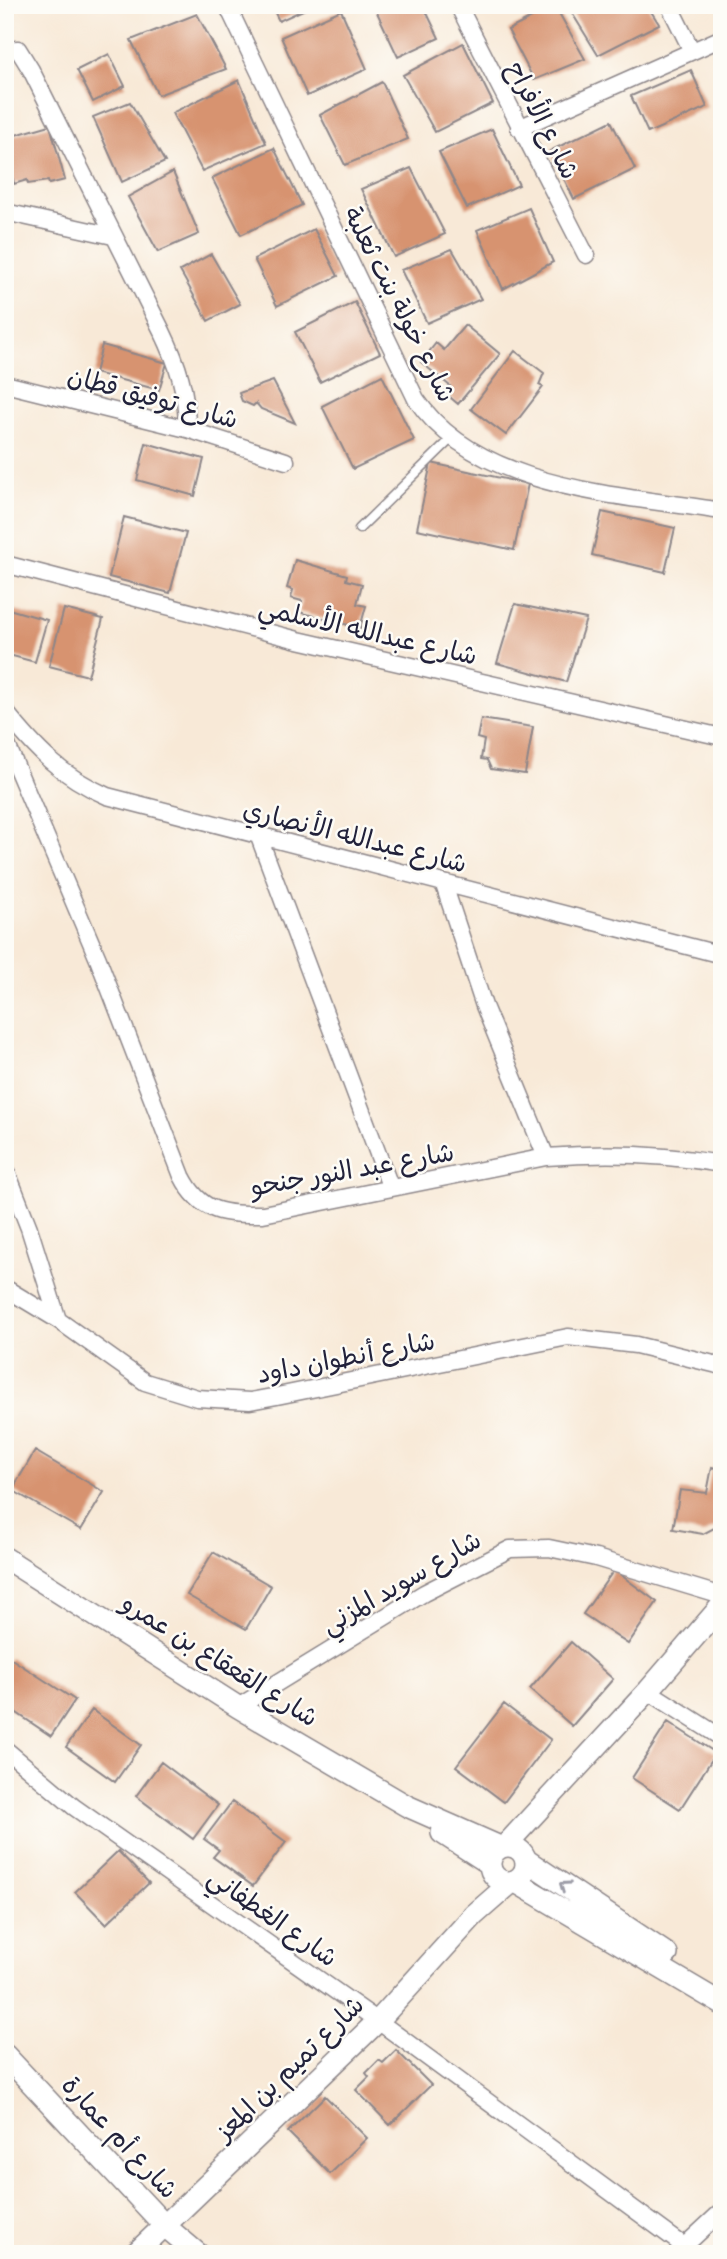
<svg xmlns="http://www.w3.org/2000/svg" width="727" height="2259" viewBox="0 0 727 2259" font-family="Itim,'Playpen Sans Arabic',sans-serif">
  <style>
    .building { fill: #d7936f }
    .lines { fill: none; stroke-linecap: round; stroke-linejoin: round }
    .lane-casing { stroke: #8d8689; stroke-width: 11 }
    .street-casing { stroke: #8d8689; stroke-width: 19 }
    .secondary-casing { stroke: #8d8689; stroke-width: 24 }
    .lane { stroke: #fff; stroke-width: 8 }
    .street { stroke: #fff; stroke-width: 16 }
    .secondary { stroke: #fff; stroke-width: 21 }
    .oneway { stroke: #9c9ca7 }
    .labels { text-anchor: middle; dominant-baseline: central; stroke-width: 5; stroke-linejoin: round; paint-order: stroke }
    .street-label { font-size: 26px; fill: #22223b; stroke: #fdfcf7 }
  </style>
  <rect width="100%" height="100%" fill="#fdfcf7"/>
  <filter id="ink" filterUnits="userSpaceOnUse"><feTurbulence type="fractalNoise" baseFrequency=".0143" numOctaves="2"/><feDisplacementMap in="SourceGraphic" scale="14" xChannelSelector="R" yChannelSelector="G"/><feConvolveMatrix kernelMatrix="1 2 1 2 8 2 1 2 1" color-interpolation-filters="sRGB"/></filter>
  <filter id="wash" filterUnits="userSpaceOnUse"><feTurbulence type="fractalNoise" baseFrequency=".00686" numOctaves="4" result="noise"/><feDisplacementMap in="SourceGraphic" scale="28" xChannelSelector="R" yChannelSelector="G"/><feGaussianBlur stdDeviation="1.57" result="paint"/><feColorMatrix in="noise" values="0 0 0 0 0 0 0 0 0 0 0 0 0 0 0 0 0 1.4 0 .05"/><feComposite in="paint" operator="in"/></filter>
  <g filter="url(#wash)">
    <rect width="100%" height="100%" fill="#f8e9d7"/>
    <g id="blocks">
      <path class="building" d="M 271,5 L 314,5 L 279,21 Z
        M 376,5 L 432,5 L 425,9 L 439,38 L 398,57 L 374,6 Z
        M 567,5 L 647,5 L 659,24 L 598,55 Z
        M 555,6 L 585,59 L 534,80 L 508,30 Z
        M 341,10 L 367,69 L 307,96 L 281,37 Z
        M 197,14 L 226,69 L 158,95 L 131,40 Z
        M 463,43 L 493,103 L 435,132 L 403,75 Z
        M 109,54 L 125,86 L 93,102 L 77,70 Z
        M 691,70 L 707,107 L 648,133 L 631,96 Z
        M 239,80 L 266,143 L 202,171 L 172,113 Z
        M 382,82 L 408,139 L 345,165 L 320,115 Z
        M 130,102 L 165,162 L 122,182 L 93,117 Z
        M 611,121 L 635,169 L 574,199 L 550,151 Z
        M 50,125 L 65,180 L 49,184 L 48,181 L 28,184 L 27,180 L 14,184 L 13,179 L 5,177 L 5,138 Z
        M 492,129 L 519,185 L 467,208 L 439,152 Z
        M 274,148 L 302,205 L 241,235 L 212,178 Z
        M 411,168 L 445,234 L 394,257 L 361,189 Z
        M 173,172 L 199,234 L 158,252 L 128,197 Z
        M 529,208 L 553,262 L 503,289 L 477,230 Z
        M 314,229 L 338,276 L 277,306 L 254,259 Z
        M 452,249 L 481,299 L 427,323 L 401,270 Z
        M 211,254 L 240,304 L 208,321 L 180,271 Z
        M 355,302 L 380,353 L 320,382 L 295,332 Z
        M 465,325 L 500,354 L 458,404 L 444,392 L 450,386 L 421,362 L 436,343 L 444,350 Z
        M 102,345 L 167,363 L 159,390 L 95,373 Z
        M 515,351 L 544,373 L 539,385 L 543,387 L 506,435 L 471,409 Z
        M 382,375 L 414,440 L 353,469 L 322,406 Z
        M 273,381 L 295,423 L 261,409 L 256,403 L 253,406 L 242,401 L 239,393 Z
        M 146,443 L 204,459 L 195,496 L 137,480 Z
        M 431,463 L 528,484 L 514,550 L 417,529 Z
        M 602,512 L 675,528 L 665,572 L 592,555 Z
        M 124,517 L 186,533 L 170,593 L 109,577 Z
        M 295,560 L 347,575 L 346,580 L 362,584 L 357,604 L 366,606 L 360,628 L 299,612 L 302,601 L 291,598 L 293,590 L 287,588 Z
        M 515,604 L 586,619 L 566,682 L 497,663 Z
        M 5,608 L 47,620 L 35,662 L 5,654 Z
        M 64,609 L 103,619 L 88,676 L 49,666 Z
        M 481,719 L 533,727 L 525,774 L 491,769 L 487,760 L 481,759 L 484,740 L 477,738 Z
        M 35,1451 L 104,1492 L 81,1530 L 12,1490 Z
        M 712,1467 L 722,1470 L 722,1524 L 703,1534 L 673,1529 L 680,1490 L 707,1493 Z
        M 213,1552 L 271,1586 L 246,1629 L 187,1595 Z
        M 614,1570 L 657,1602 L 628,1644 L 583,1614 Z
        M 571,1642 L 613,1679 L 572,1726 L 530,1689 Z
        M 10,1658 L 75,1700 L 51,1736 L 5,1705 L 5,1665 Z
        M 504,1704 L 551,1740 L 504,1802 L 456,1766 Z
        M 92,1710 L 141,1745 L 115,1782 L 66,1747 Z
        M 668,1722 L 716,1753 L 680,1809 L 632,1778 Z
        M 161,1762 L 218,1805 L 193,1839 L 136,1796 Z
        M 232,1802 L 286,1842 L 253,1886 L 213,1857 L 219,1850 L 204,1839 Z
        M 118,1851 L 149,1883 L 106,1924 L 75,1892 Z
        M 396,2050 L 431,2085 L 390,2125 L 356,2090 L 369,2077 L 366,2073 L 379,2060 L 383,2063 Z
        M 325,2096 L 367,2138 L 330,2174 L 288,2132 Z"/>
    </g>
  </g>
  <g filter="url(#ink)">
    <use href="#blocks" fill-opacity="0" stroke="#8d8689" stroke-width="2"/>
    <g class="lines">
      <defs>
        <path id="lane" d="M 359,529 L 451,439"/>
        <path id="street" d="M 227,5 L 416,399 C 477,490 622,495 722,511
          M 458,5 L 586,255
          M 669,5 L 692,51
          M 5,50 L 18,49 L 31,70 L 162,331 C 178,364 187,392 187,429
          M 519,128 L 722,38
          M 5,212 L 113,236
          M 5,384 L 187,429 L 286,461
          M 5,564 L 298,640 L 722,737
          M 5,711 C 36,750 61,776 107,796 L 722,955
          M 5,740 L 98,959 L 182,1176 C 201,1214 224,1214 263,1214 L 546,1157 C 606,1152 663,1154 722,1164
          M 259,837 L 390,1186
          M 444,885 L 484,1006 L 546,1157
          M 5,1167 L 29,1228 L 58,1320
          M 5,1288 L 58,1320 L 145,1382 L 197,1398 L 250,1401 L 277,1396 L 568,1337 L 636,1345 L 722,1366
          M 648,1691 L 722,1738
          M 238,1707 L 424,1593 L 510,1549 L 549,1548 L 596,1558 L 722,1596
          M 5,1749 L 74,1807 L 378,2021 L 684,2246
          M 678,2252 L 722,2211"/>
        <path id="secondary" d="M 5,1558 L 238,1707 L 407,1806 L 500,1847
          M 442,1833 L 490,1864
          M 505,1846 L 648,1691 L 722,1605
          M490 1864a18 18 0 1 1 36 0a18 18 0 1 1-36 0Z
          M 526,1860 L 667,1954
          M 514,1881 L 722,2004
          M 5,2055 L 166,2227 L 198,2254
          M 135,2254 L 378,2021 L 474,1915 L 513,1881"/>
      </defs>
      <use href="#lane" class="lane-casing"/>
      <use href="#street" class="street-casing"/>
      <use href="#secondary" class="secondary-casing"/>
      <use href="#lane" class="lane"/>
      <use href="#street" class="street"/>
      <use href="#secondary" class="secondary"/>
    </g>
    <defs><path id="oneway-chevron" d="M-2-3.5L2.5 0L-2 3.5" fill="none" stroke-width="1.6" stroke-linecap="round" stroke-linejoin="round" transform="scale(1.75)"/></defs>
    <use class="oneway" href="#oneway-chevron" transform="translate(564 1886) rotate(-145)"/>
  </g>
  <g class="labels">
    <g class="street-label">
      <text transform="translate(543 120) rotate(63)">شارع الأفراح</text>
      <text transform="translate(400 304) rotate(63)">شارع خولة بنت ثعلبة</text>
      <text transform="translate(153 397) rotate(15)">شارع توفيق قطان</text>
      <text transform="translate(368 631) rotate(13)">شارع عبدالله الأسلمي</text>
      <text transform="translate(355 836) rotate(14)">شارع عبدالله الأنصاري</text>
      <text transform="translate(352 1169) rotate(-10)">شارع عبد النور جنحو</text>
      <text transform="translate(346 1357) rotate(-11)">شارع أنطوان داود</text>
      <text transform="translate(401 1582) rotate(-30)">شارع سويد المزني</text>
      <text transform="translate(220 1660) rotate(32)">شارع القعقاع بن عمرو</text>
      <text transform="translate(273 1917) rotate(35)">شارع الغطفاني</text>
      <text transform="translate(289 2068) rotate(-44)">شارع تميم بن المعز</text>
      <text transform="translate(120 2137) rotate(47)">شارع أم عمارة</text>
    </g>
  </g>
  <rect width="727" height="2259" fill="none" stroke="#fdfcf7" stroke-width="28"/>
</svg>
